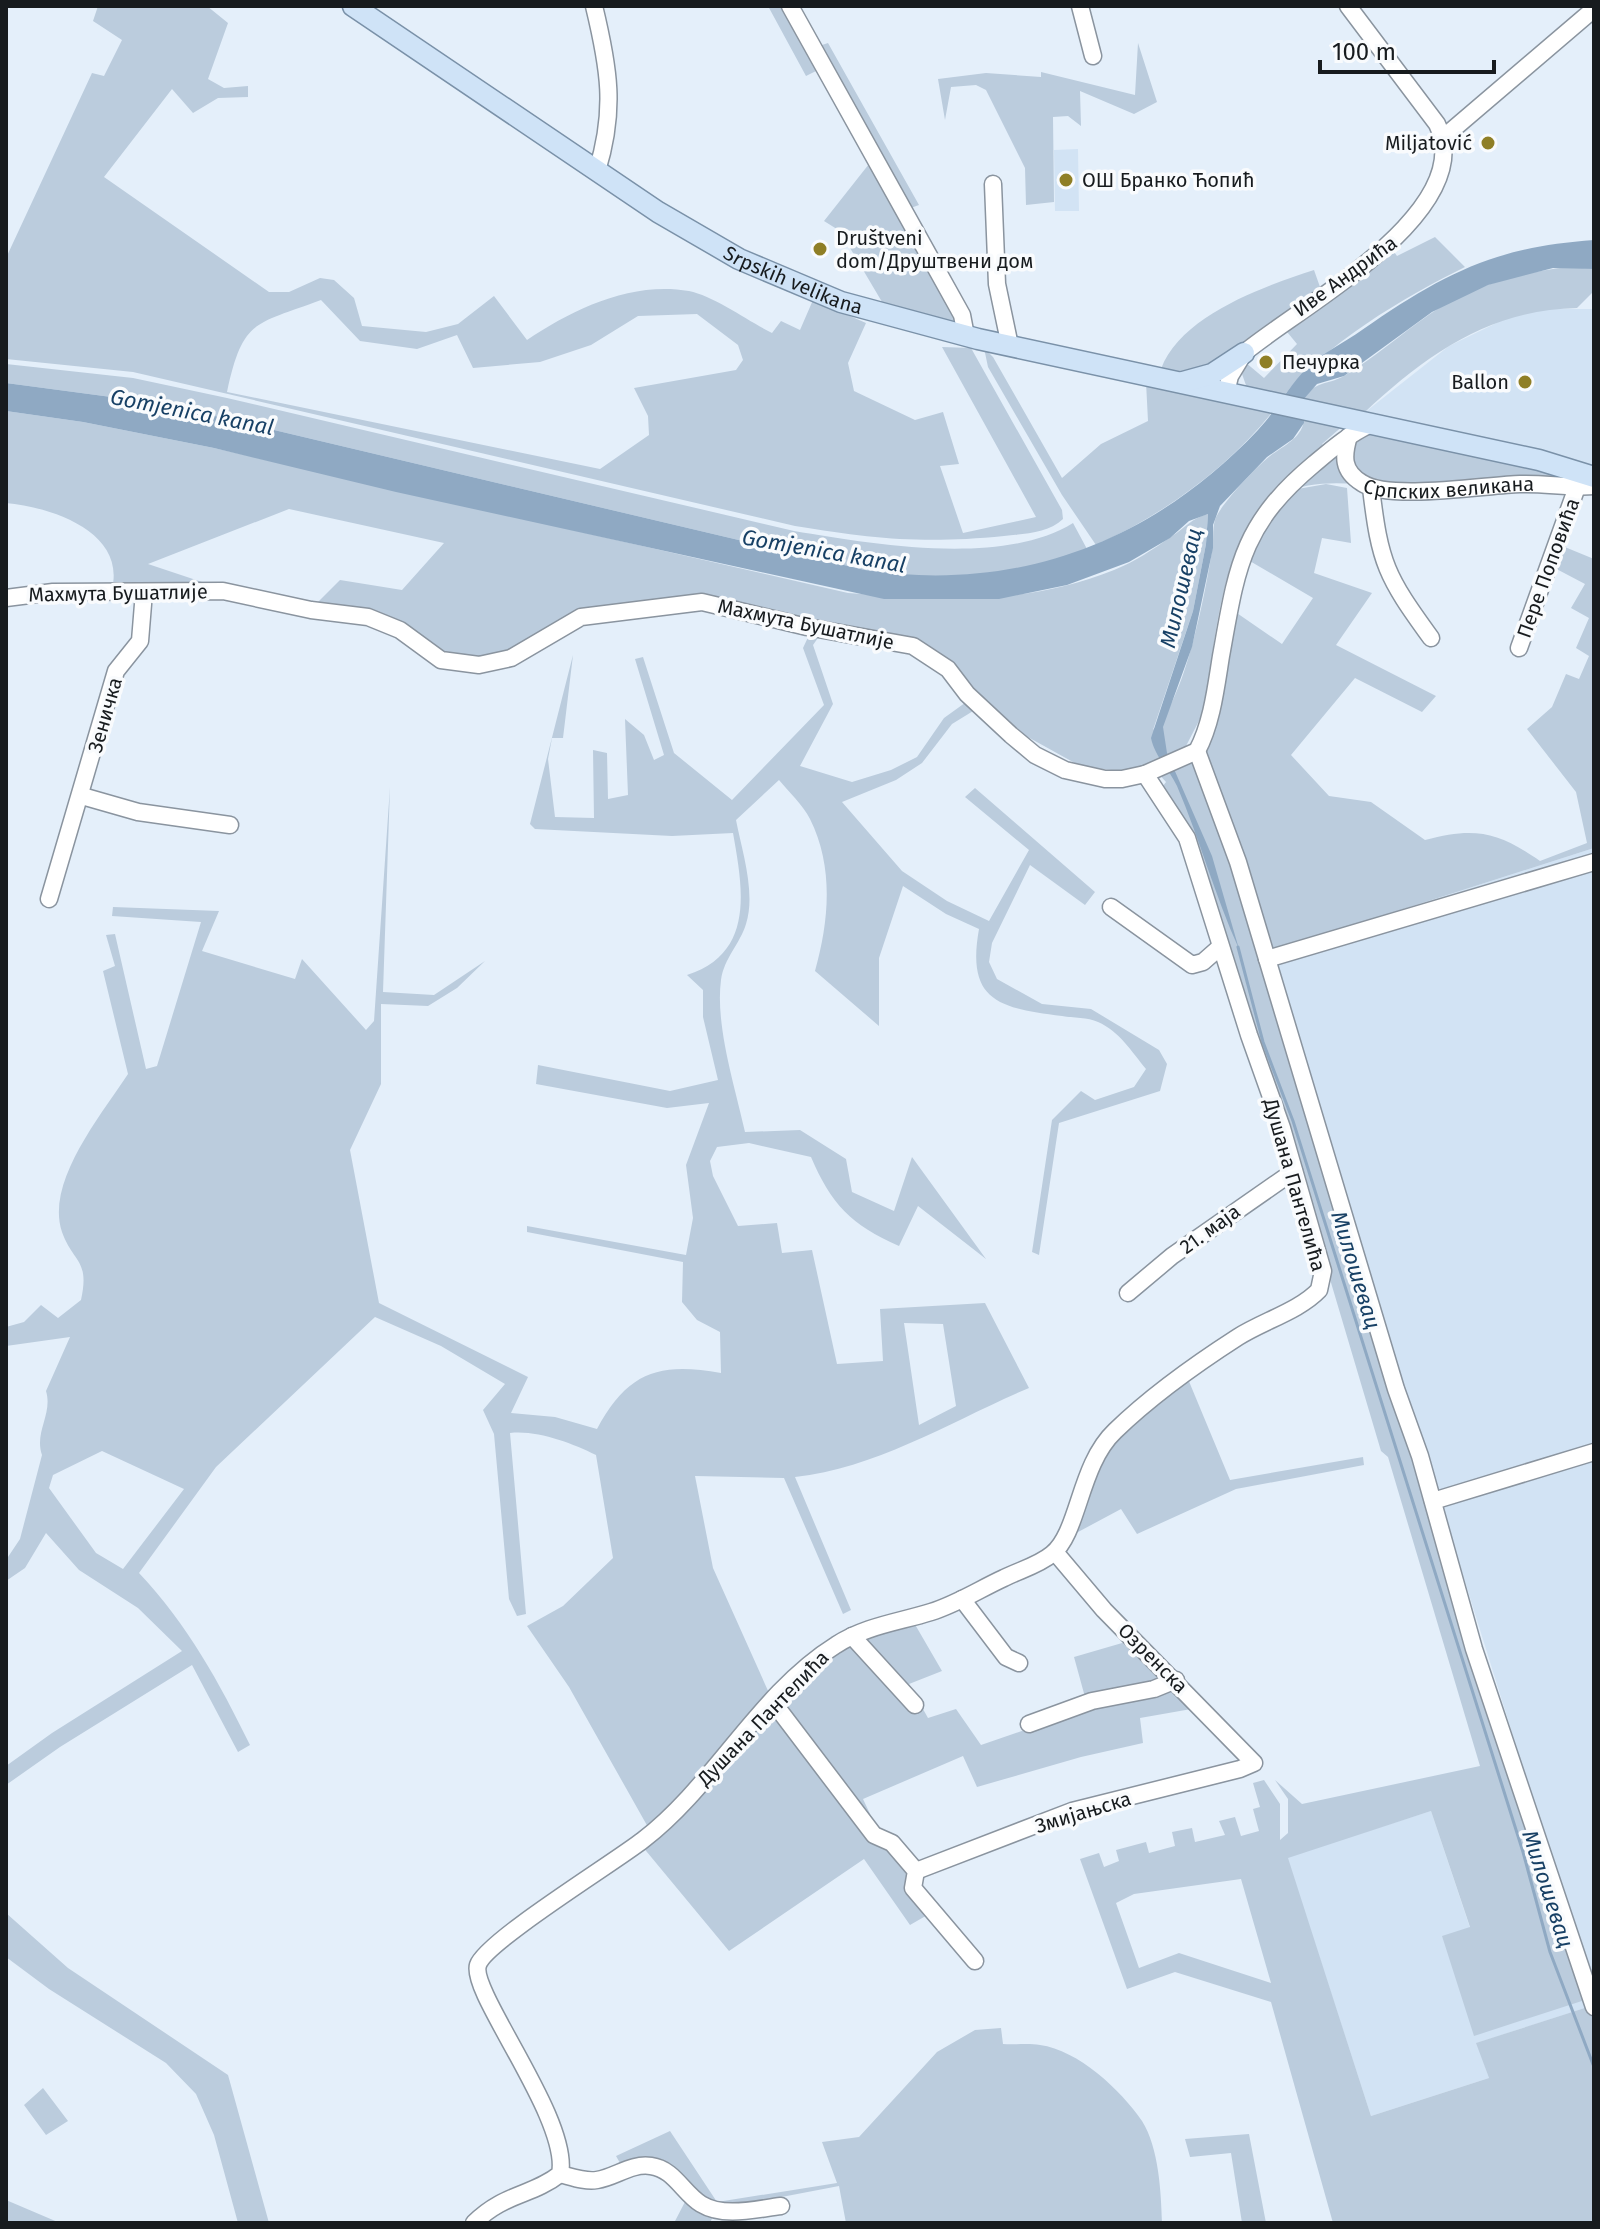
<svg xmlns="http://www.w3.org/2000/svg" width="1600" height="2229" viewBox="0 0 1600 2229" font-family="'Fira Sans',sans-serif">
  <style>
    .built { fill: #d2e3f4 }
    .green { fill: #bcd; fill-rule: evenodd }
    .water { fill: #8fa9c3 }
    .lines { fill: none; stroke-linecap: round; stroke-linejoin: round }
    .stream { stroke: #8fa9c3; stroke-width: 3 }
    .minor-casing { stroke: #8a949f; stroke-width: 19 }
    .major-casing { stroke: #7a91a8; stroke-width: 23 }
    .minor { stroke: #fff; stroke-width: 16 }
    .major { stroke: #cfe3f7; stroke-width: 20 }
    .poi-dot { fill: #8f7f26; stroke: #f9fbfd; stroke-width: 3 }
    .labels { text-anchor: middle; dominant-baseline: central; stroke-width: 7; stroke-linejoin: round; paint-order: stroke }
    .poi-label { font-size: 20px; fill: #171b1e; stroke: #f9fbfd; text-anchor: start }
    .street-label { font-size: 20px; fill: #171b1e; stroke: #f9fbfd }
    .water-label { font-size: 22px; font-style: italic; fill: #174065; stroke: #f9fbfd }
  </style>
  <rect width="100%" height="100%" fill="#e4effa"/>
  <path class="built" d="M 1078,149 L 1079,211 L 1055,211 L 1054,150 Z
    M 1550,309 L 1594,309 L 1594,466 L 1548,453 L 1364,413 L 1449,346 L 1513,315 Z
    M 1594,848 L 1594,1996 L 1269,952 Z
    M 1431,1811 L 1470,1928 L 1442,1937 L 1594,1997 L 1594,2005 L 1477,2043 L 1489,2078 L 1371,2116 L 1287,1857 Z"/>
  <path class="green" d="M 98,6 L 207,6 L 228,23 L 208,79 L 224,88 L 248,86 L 248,97 L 218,98 L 193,113 L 172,89 L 104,177 L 269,292 L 289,292 L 320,278 L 334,280 L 354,298 L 362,326 L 426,332 L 458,324 L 494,296 L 527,340 C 573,309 631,281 689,291 C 714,296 748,321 772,333 L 781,321 L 800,330 L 813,300 L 866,323 L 848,363 L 854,391 L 915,420 L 943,412 L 959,464 L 940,466 L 963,533 L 1036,517 L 942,347 L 971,348 L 1062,510 L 1063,519 C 1049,533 1023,534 1004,536 C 924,544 874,539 795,526 L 133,372 L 6,359 L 6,258 L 92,73 L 104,76 L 122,40 L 93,21 ZM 321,300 L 360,341 L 417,349 L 457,335 L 473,368 L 540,362 L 591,345 L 638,316 L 697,314 L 738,345 L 743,360 L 736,370 L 634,388 L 648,416 L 649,435 L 600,469 L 227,392 C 243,318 255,325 321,300 Z
    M 768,6 L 783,6 L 816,71 L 806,76 Z
    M 828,43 L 919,205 L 908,209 L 819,46 Z
    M 1138,43 L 1157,102 L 1134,114 L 1080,91 L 1081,126 L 1068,116 L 1053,117 L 1054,202 L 1026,205 L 1025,168 L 986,90 L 976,85 L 951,87 L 945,120 L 938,79 L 986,73 L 1041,77 L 1041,72 L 1135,95 Z
    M 869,164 L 957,320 L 954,324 L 885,307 L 840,231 L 824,221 Z
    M 1435,237 L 1465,267 C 1406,296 1323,345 1283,397 L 1248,391 L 1242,374 L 1245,362 L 1264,378 L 1297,344 L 1283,327 L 1392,249 L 1397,256 Z
    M 1569,267 L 1594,269 L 1594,291 L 1577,308 C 1489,310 1426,355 1364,413 L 1303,400 C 1313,381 1328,385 1344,376 C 1374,358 1401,334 1430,314 C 1470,286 1521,272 1569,267 Z
    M 1314,270 L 1320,287 L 1238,350 L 1186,376 L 1161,369 C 1181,315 1265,286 1314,270 Z
    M 984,348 L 993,357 L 1062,478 L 1101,444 L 1148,421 L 1146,382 L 1274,410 C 1228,468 1163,515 1096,545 L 1062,495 L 988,367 Z
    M 6,364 L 133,378 L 227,398 L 794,531 C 872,544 1002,567 1073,523 L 1087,549 C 1020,581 937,581 865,570 L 164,404 L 6,383 Z
    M 6,411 L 83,422 L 214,448 L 848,593 C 943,600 1023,606 1114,570 C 1134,562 1154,549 1172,536 C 1185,528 1192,518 1208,514 L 1206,544 L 1193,611 L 1153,730 C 1185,702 1205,594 1212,551 C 1214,541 1212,530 1215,520 C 1219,506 1257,466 1270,456 C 1284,445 1305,437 1304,416 L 1345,424 L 1322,444 L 1327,451 L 1335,447 L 1357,484 C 1329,482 1306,483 1280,494 L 1275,489 C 1217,549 1218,637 1202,715 L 1186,746 L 1153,764 L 1121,771 L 1082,767 L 1026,736 L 930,648 L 677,599 L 580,612 L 497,659 L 456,659 L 425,645 L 314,606 L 340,580 L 402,590 L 444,543 L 289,509 L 148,564 L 205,583 L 112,589 C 126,531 50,507 6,503 Z
    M 1366,433 L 1384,436 L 1594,482 L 1446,486 L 1372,483 L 1352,471 L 1350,440 Z
    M 1326,484 L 1347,488 L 1351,543 L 1322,538 L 1314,573 L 1372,593 L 1336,645 L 1436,696 L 1422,712 L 1355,678 L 1291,755 L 1329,796 L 1371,802 L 1425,840 C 1474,827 1497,831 1540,861 L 1587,843 L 1576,792 L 1527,729 L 1552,707 L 1566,674 L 1579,679 L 1589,656 L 1576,648 L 1589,618 L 1571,608 L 1585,584 L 1547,564 L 1555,543 L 1594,559 L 1594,848 L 1269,952 L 1203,754 L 1231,609 L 1282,644 L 1313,598 L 1243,557 L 1292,490 Z
    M 810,633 L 820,635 L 813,645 L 833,704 L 800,766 L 852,782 L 891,770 L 917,757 L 944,718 L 969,700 L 978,708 L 952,724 L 922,763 L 896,780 L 842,802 L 902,871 L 947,901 L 989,921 L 1029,850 L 965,797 L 975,788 L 1095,892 L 1085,905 L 1030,865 L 992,943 L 989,962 L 997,979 L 1042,1004 L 1091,1009 L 1159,1050 L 1167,1064 L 1160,1091 L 1059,1123 L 1039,1255 L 1032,1252 L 1052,1120 L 1081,1091 L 1095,1100 L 1134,1087 L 1146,1069 C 1132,1052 1119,1031 1098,1022 C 1088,1017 1073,1018 1062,1016 C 999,1008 966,1001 979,929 L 946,914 L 903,886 L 879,958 L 879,1026 L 815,971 C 829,921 834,867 810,819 C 803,805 789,792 779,780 L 736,820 C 742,851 756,893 746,924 C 740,944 724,958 721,980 C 715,1025 735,1087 745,1132 L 800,1130 L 846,1159 L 852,1192 L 894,1211 L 912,1157 L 986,1259 L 918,1206 L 899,1246 C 851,1225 831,1204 811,1157 L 749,1143 L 717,1147 L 710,1161 L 713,1176 L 738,1226 L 777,1223 L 782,1253 L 812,1250 L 837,1364 L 883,1361 L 880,1309 L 985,1303 L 1029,1388 C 953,1420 878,1468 795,1477 L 851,1610 L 843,1614 L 784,1478 L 695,1476 L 713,1568 L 769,1693 L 852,1636 L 913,1621 L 942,1671 L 909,1684 L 928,1718 L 956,1709 L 981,1745 L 1088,1708 L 1074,1657 L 1129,1641 L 1197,1708 L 1140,1718 L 1143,1743 L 1081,1757 L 977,1787 L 963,1756 L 863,1799 L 878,1831 L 936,1910 L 910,1925 L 864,1859 L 729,1951 L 642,1846 L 653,1836 L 569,1687 L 527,1626 L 563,1606 L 613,1558 L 596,1455 C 571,1443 538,1430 510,1433 L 526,1614 L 517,1616 L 509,1599 L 494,1434 L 483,1410 L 505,1384 L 441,1346 L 375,1317 L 216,1467 L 139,1573 C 188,1625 219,1682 250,1745 L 238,1752 L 192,1665 L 60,1747 L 6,1785 L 6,1766 L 52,1733 L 182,1651 L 138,1608 L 79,1570 L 46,1533 L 25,1568 L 6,1581 L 6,1560 L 20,1539 L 42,1455 C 34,1432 53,1414 46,1391 L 70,1337 L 6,1346 L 6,1327 L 24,1322 L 41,1305 L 58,1318 L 81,1300 C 90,1259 73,1263 62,1232 C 45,1182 102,1114 128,1074 L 103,971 L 115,966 L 106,935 L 115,934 L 146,1069 L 157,1066 L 201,922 L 112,916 L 113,907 L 219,911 L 202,951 L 295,979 L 302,959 L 366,1030 L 374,1021 L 390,787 L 383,992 L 434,995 L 485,961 L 457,988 L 428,1006 L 381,1004 L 381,1084 L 350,1150 L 379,1303 L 528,1377 L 511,1413 L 555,1417 L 597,1429 C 628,1371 660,1362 721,1373 L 720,1332 L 697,1320 L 682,1302 L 683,1262 L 527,1232 L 527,1226 L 686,1255 L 693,1218 L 686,1165 L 709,1103 L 667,1108 L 536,1084 L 538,1065 L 670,1091 L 718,1080 L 703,1017 L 703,990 L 687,975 C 755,953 743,889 733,833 L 672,836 L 535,829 L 530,824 L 573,655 L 563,738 L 552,738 L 548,759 L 555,817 L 594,818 L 593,750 L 607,753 L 608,799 L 628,795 L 625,719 L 644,735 L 654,760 L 664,755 L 635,659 L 643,657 L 674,753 L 732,800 L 824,705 L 803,648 ZM 904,1323 L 943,1324 L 956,1406 L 919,1425 ZM 102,1451 L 184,1489 L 123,1569 L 96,1553 L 49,1488 L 53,1475 Z
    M 1189,757 L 1200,764 L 1588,1999 L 1474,2036 L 1442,1936 L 1470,1927 L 1431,1811 L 1288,1858 L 1371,2116 L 1489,2078 L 1476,2043 L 1594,2005 L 1594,2223 L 1333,2223 L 1271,2002 L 1175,1972 L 1127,1989 L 1080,1859 L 1099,1853 L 1104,1867 L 1119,1861 L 1116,1850 L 1146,1842 L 1149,1853 L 1175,1846 L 1172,1832 L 1192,1828 L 1195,1842 L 1225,1835 L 1219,1821 L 1235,1817 L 1241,1836 L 1259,1831 L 1253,1809 L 1260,1807 L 1253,1783 L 1264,1780 L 1280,1804 L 1280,1840 L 1288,1833 L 1288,1799 L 1275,1780 L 1302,1804 L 1480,1766 L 1388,1457 L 1381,1451 L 1321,1249 L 1185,826 L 1160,790 L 1166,782 L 1156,771 ZM 1241,1879 L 1271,1983 L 1179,1953 L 1139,1968 L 1116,1903 L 1134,1894 Z
    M 1188,1379 L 1230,1480 L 1363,1457 L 1364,1465 L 1236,1489 L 1137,1534 L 1121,1509 L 1065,1539 L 1114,1434 Z
    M 6,1913 L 68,1968 L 228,2075 L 269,2223 L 238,2223 L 214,2135 L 196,2094 L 166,2063 L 49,1989 L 6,1957 Z
    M 1001,2028 L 1003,2044 C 1015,2045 1028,2043 1040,2045 C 1078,2050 1121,2090 1142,2121 C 1159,2148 1161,2192 1162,2223 L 846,2223 L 839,2186 L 718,2209 L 637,2159 L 620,2163 L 616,2156 L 670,2131 L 717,2202 L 837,2183 L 822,2142 L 859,2137 L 937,2052 L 975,2030 Z
    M 43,2088 L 68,2121 L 46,2135 L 24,2105 Z
    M 1249,2134 L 1266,2223 L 1242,2223 L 1231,2153 L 1190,2157 L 1185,2139 Z
    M 687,2198 L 714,2214 L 710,2223 L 674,2223 Z
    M 6,2200 L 60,2223 L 6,2223 Z"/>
  <path class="water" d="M 1594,240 L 1594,269 L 1553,268 L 1488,285 L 1432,312 L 1344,376 L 1317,384 L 1303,400 L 1304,423 L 1293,439 L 1267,457 L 1220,506 L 1213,525 L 1213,548 L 1192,647 L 1163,727 L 1167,753 L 1212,856 L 1239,949 C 1215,896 1200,840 1177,786 C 1169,769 1155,757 1151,738 L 1193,611 L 1206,544 L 1208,514 L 1189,521 L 1170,538 L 1129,562 L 1067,585 L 999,599 L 884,599 L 396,492 L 214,448 L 83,422 L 6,411 L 6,383 L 164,404 L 865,570 C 1018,593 1152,542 1258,430 C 1276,411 1288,387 1307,368 C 1322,353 1344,343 1362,330 C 1443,274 1494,247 1594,240 Z"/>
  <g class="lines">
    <path class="stream" d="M 1238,947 L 1263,1042 L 1293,1121 L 1523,1852 L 1550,1952 L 1594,2067"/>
    <defs>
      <g id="minor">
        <path d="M 594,6 C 609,68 616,110 597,171"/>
        <path d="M 790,6 L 962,315 L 966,336"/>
        <path d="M 1080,6 L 1093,56"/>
        <path d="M 1444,137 L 1594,9"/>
        <path d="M 993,184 L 997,284 L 1010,346"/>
        <path d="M 1226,393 L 1230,376 L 1244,353 C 1299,307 1480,211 1437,124 L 1348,6"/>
        <path id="s1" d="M 1349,436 C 1343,456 1342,471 1362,483 C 1389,501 1486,485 1520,484 C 1545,483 1569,488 1594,486"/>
        <path d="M 1371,488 C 1380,564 1386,576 1431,638"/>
        <path d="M 6,598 L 53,592 L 223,591 L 311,610 L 368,617 L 400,630 L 441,660 L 479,665 L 511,658 L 581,617 L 702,602 L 807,627 L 913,646 L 948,669 L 967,694 L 1011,735 L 1035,755 L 1065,770 L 1105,779 L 1122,779 L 1145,774 L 1197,751 C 1212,723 1216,687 1221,656 C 1237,567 1241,525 1314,464 C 1332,449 1348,435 1369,425"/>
        <path d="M 1519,648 L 1577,487"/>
        <path d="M 1197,751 L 1238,862 L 1396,1389 L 1420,1456 L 1474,1649 L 1594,2007"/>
        <path d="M 82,796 L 138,812 L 230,825"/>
        <path d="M 49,899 L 116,671 L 140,641 L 144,592"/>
        <path d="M 1111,907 L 1192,965 L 1203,962 L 1220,947"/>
        <path d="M 1267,959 L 1594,862"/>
        <path d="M 1128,1293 L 1172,1256 L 1294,1171"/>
        <path d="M 1433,1501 L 1594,1452"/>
        <path d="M 962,1599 L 1006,1657 L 1019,1663"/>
        <path d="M 852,1636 L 915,1705"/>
        <path d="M 773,1702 L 874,1835 L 892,1843 L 916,1871 L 913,1888 L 975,1961"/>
        <path d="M 1029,1724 L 1092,1701 L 1154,1689 L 1176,1680"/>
        <path d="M 916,1871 L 1072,1811 L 1240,1769 L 1254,1763 L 1104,1610 L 1055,1552"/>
        <path d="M 560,2174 C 572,2177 585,2182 597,2180 C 616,2177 631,2163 651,2166 C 674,2169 683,2193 701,2204 C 724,2218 756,2209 781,2206"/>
        <path d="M 474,2223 C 504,2193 532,2196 560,2174 C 571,2120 469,1992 478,1965 C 485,1942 615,1862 643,1840 C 714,1786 759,1693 836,1645 C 865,1626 899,1622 931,1612 C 957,1604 980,1589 1004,1578 C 1020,1570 1039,1565 1052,1554 C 1079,1533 1079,1465 1115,1431 C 1151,1396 1196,1364 1238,1337 C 1263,1321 1299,1311 1319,1290 L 1323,1271 L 1282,1128 L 1249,1035 L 1187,838 L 1145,774"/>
      </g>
      <g id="major">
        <path id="s2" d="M 353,6 L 658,212 L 739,259 L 841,302 L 978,339 L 1539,460 L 1594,477"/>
        <path d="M 1183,382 L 1212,374 L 1244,353"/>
      </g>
    </defs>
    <use href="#minor" class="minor-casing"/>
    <use href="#major" class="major-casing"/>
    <use href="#minor" class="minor"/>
    <use href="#major" class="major"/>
  </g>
  <g class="poi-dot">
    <circle cx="1488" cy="143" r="8"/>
    <circle cx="1066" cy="180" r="8"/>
    <circle cx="820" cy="249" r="8"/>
    <circle cx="1266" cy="362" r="8"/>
    <circle cx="1525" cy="382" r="8"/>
  </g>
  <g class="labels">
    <g class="poi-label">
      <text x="1472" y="143" text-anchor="end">Miljatović</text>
      <text x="1082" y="180">ОШ Бранко Ћопић</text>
      <text x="836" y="238">Društveni<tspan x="836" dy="23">dom/Друштвени дом</tspan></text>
      <text x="1282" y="362">Печурка</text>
      <text x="1509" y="382" text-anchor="end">Ballon</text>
    </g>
    <g class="street-label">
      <text transform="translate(1345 276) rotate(-36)">Иве Андрића</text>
      <text stroke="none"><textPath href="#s2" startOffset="520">Srpskih velikana</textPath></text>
      <text stroke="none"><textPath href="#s1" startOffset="142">Српских великана</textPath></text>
      <text transform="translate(1548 568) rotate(-70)">Пере Поповића</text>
      <text transform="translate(118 593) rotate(-1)">Махмута Бушатлије</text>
      <text transform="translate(806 624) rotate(12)">Махмута Бушатлије</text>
      <text transform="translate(105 715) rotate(-74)">Зеничка</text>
      <text transform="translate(1295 1185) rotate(74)">Душана Пантелића</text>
      <text transform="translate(1210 1229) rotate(-36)">21. маја</text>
      <text transform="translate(1153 1658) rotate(45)">Озренска</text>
      <text transform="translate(763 1718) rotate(-46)">Душана Пантелића</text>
      <text transform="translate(1083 1812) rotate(-17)">Змијањска</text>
    </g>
    <g class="water-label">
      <text transform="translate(192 412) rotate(11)">Gomjenica kanal</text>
      <text transform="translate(824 551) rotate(10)">Gomjenica kanal</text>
      <text transform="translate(1181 588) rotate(-77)">Милошевац</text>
      <text transform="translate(1356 1270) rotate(73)">Милошевац</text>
      <text transform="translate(1548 1889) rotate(72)">Милошевац</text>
    </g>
  </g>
  <rect width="1600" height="2229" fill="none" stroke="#171b1e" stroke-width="16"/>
  <path d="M1320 60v12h174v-12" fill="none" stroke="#171b1e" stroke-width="4"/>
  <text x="1332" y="60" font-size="24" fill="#171b1e" stroke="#f9fbfd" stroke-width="6" paint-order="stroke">100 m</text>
</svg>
